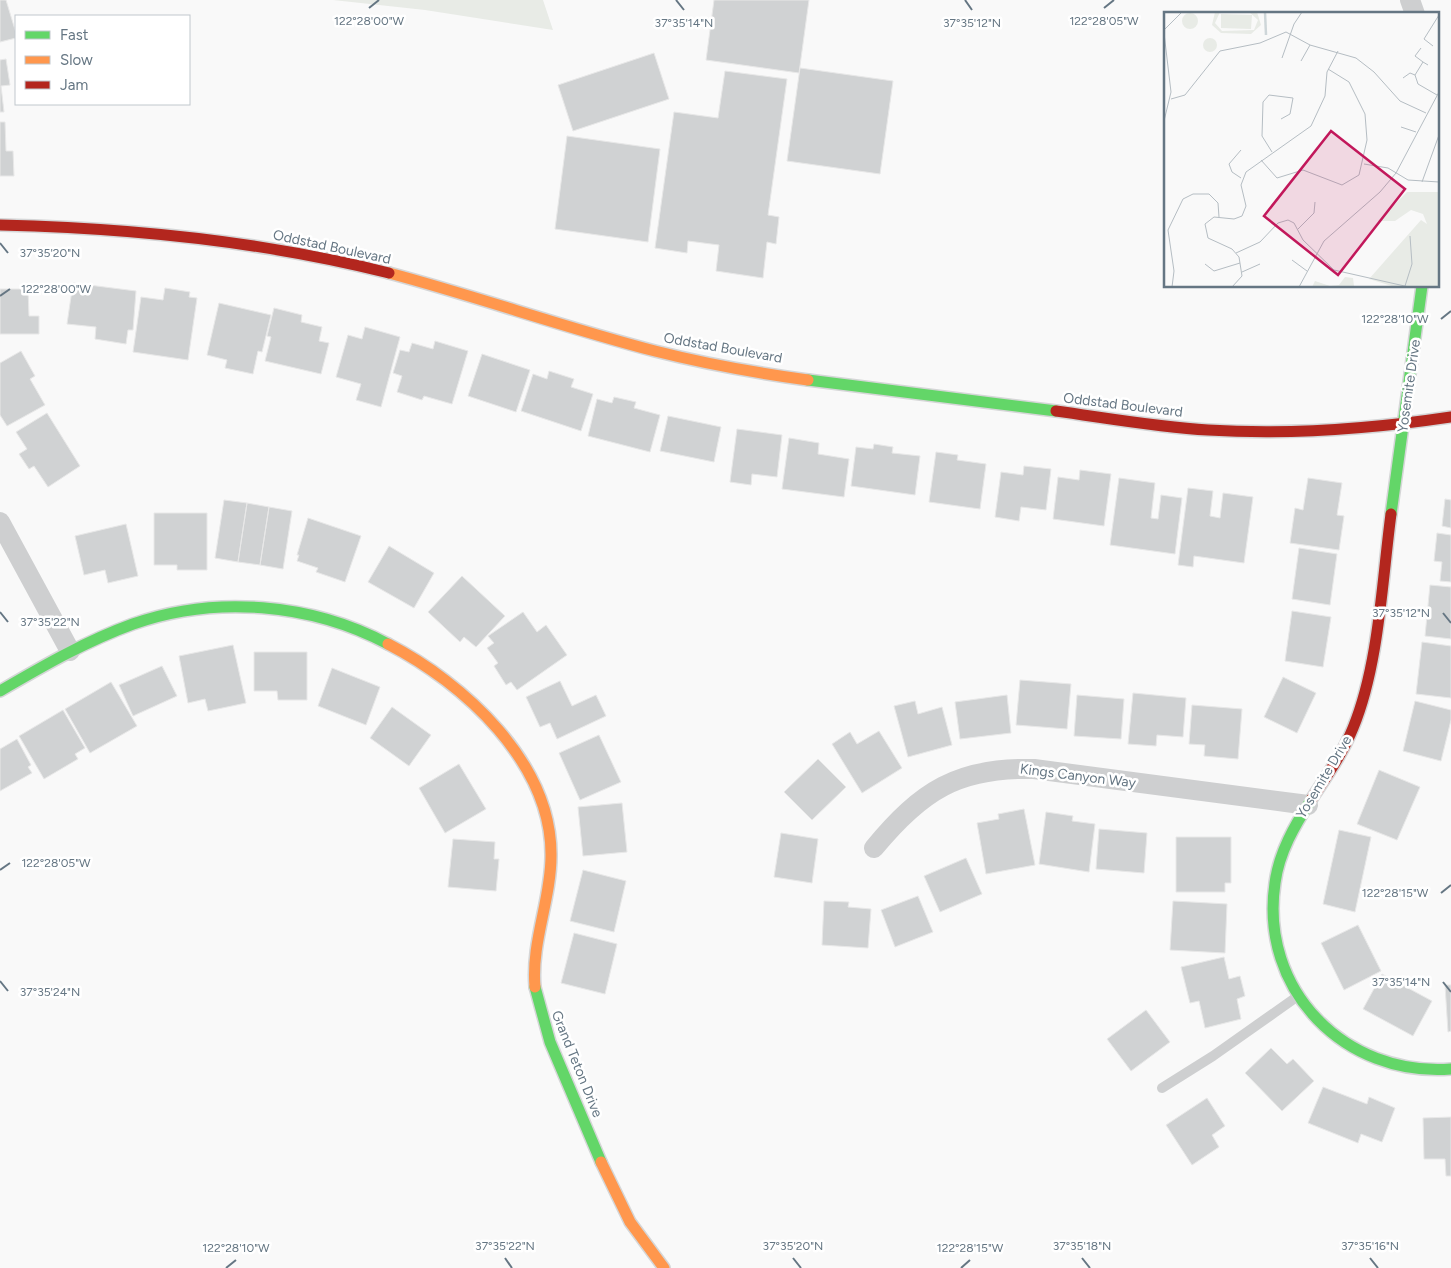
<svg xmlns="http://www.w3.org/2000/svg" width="1451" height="1268" viewBox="0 0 1451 1268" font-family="Figtree,sans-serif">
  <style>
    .green { fill: #e8ebe6 }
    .building { fill: #d0d2d3; stroke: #e8e8e8 }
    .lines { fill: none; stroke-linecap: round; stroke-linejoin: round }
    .fast-casing { stroke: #d5d6d7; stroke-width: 14 }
    .slow-casing { stroke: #d5d6d7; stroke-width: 14 }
    .jam-casing { stroke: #d5d6d7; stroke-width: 14 }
    .lane { stroke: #cecfd0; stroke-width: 10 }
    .street { stroke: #cecfd0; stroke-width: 20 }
    .fast { stroke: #63d668; stroke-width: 11 }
    .slow { stroke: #ff974d; stroke-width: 11 }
    .jam { stroke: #b3261e; stroke-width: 11 }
    .ticks { fill: none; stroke: #657683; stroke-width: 2 }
    .labels { text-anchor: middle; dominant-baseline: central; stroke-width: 5; stroke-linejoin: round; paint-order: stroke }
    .street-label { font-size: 14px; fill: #657683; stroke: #fff }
    .inset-river { fill: none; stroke: #ced6d9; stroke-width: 2.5 }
    .inset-road { fill: none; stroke: #b5bdc3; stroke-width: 1 }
    .view { fill: #c2185b; fill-opacity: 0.15; stroke: #c2185b; stroke-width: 2.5 }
    .inset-edge { fill: none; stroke: #657683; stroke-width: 2.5 }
    .ticks-label { font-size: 12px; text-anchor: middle; fill: #657683; stroke: #fff; stroke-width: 5; stroke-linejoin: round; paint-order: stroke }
  </style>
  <rect width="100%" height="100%" fill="#f9f9f9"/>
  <path class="green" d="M 333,0 L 543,0 L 553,30 L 425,10 Z"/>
  <path class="building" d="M 0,0 L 6,0 L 16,33 L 16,38 L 0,42 Z
    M 714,0 L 809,0 L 799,73 L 706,60 Z
    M 654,53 L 669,99 L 573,131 L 558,85 Z
    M 6,59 L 10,85 L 1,86 L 4,112 L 0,112 L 0,60 Z
    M 800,68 L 893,81 L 880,174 L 787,161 Z
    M 725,71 L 787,79 L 768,215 L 779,217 L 776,244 L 767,242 L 763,278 L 716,271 L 719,245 L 688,241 L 687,253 L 655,248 L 674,112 L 718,118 Z
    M 0,122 L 5,122 L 6,151 L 13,151 L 14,176 L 0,176 Z
    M 567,136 L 660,149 L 648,242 L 555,229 Z
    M 73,283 L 136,291 L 133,330 L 128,330 L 126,344 L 95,339 L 96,327 L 67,324 Z
    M 165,288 L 190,292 L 189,297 L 197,298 L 188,360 L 133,352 L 141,297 L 163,300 Z
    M 0,289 L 28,289 L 29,316 L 39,316 L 39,334 L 0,334 Z
    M 219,303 L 271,315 L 262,352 L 258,351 L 253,374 L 225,368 L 227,360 L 207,355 Z
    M 274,308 L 302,315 L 301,322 L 322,327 L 319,341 L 329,343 L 321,374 L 265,361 L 271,337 L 267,336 Z
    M 365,327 L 400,337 L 381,407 L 356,400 L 361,384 L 336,377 L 348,335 L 362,339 Z
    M 435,341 L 468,351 L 452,404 L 424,396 L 422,400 L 397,392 L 402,376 L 393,373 L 400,350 L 409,352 L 412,343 L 433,349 Z
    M 21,351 L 35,376 L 30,379 L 45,405 L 7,426 L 0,415 L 0,363 Z
    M 482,354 L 530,370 L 516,412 L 468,396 Z
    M 549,371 L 574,379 L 571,387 L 593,394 L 581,431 L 521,411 L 533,374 L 547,379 Z
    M 614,397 L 636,402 L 634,408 L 660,415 L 650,452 L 588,436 L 597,399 L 612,403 Z
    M 47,413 L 80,466 L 48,487 L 34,466 L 29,469 L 19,454 L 27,449 L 16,432 Z
    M 668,416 L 721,427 L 714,462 L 660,451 Z
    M 737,429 L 782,435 L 777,477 L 752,474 L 751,485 L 730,482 Z
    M 789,438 L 819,443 L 818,454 L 849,459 L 844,497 L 782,489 Z
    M 874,444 L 893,447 L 892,453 L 920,456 L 915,495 L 851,486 L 856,447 L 873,449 Z
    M 936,452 L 958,455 L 957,460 L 986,464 L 980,509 L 929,502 Z
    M 1024,466 L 1051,469 L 1046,510 L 1021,507 L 1019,521 L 995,517 L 1001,472 L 1023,475 Z
    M 1080,470 L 1111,474 L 1104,526 L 1053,519 L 1058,477 L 1079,480 Z
    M 1119,478 L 1155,483 L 1151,518 L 1158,519 L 1161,495 L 1182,498 L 1175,554 L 1110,545 Z
    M 1308,478 L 1342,483 L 1337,515 L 1344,516 L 1339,550 L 1290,543 L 1295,508 L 1303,510 Z
    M 1188,488 L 1213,491 L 1210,516 L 1220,518 L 1223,493 L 1253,497 L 1244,563 L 1194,556 L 1193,567 L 1178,565 Z
    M 1445,499 L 1451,500 L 1451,528 L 1442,526 Z
    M 224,500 L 247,503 L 238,562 L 215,558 Z
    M 247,503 L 269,507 L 260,565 L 238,562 Z
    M 269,507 L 292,511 L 283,569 L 260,565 Z
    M 154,513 L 207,513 L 207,570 L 177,570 L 177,565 L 154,565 Z
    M 308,518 L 361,536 L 345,582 L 316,572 L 318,568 L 297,561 L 299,555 L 297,555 Z
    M 126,524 L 138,576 L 108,583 L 105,570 L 84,575 L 75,536 Z
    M 1437,533 L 1451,535 L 1451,582 L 1440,581 L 1442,562 L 1434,561 Z
    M 389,546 L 434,573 L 414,608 L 368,582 Z
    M 1299,548 L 1337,554 L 1330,605 L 1292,599 Z
    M 462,576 L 505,616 L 476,647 L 464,637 L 460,642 L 428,612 Z
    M 1430,585 L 1451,587 L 1451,639 L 1425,636 Z
    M 1292,611 L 1331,617 L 1323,667 L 1285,661 Z
    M 523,612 L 537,632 L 546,625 L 567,655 L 517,690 L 511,682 L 506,685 L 494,666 L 498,663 L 487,648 L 494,643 L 488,636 Z
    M 1422,642 L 1451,646 L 1451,698 L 1416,694 Z
    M 233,645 L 246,703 L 208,711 L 205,699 L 188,703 L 179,656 Z
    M 254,652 L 307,652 L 307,700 L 278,700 L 277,691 L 254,691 Z
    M 162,666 L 177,696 L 133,716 L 119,685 Z
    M 332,668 L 380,687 L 366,725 L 318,706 Z
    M 1283,677 L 1316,693 L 1297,733 L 1264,717 Z
    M 1020,680 L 1071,684 L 1067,729 L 1016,725 Z
    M 560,681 L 572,706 L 596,695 L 606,716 L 557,739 L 550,723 L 540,727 L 526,697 Z
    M 111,682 L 137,726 L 90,753 L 65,709 Z
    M 1133,693 L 1186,698 L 1183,737 L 1157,735 L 1156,746 L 1128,744 Z
    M 1007,695 L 1011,733 L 960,739 L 955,702 Z
    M 1077,695 L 1124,699 L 1121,739 L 1074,736 Z
    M 915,701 L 918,714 L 942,707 L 952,745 L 908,757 L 894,706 Z
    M 1415,701 L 1451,710 L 1451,720 L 1441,761 L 1403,751 Z
    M 1192,705 L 1242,709 L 1238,759 L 1204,756 L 1205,745 L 1189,744 Z
    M 392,707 L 431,735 L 409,766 L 370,738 Z
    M 63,710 L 85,748 L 75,754 L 78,759 L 44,779 L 19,736 Z
    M 879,731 L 902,768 L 862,793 L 832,744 L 850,732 L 857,744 Z
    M 599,735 L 621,782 L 580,800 L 559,753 Z
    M 17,739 L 31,765 L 28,767 L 32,773 L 0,791 L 0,749 Z
    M 818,759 L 846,787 L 812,820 L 784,792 Z
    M 459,764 L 486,809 L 445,833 L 419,788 Z
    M 1379,770 L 1420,787 L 1397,840 L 1357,824 Z
    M 622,803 L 627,852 L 583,856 L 578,807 Z
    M 1024,809 L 1035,865 L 986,874 L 977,823 L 999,819 L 998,814 Z
    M 1046,812 L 1073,816 L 1072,821 L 1095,824 L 1089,872 L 1039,864 Z
    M 1099,829 L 1147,833 L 1144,873 L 1096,869 Z
    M 1339,830 L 1371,837 L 1355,912 L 1323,904 Z
    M 781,833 L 818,839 L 812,883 L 774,877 Z
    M 1176,837 L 1231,837 L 1231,883 L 1225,883 L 1225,892 L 1176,892 Z
    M 453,839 L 495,842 L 494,859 L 499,859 L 496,891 L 448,887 Z
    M 966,858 L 982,894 L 940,912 L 924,876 Z
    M 583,870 L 626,881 L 614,932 L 570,921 Z
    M 918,896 L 933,932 L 895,947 L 881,910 Z
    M 824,901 L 849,902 L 848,907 L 871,909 L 868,948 L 822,945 Z
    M 1173,901 L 1227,904 L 1225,953 L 1170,950 Z
    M 1358,925 L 1381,971 L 1344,990 L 1321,943 Z
    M 574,933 L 617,944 L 605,994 L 561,983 Z
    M 1224,957 L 1229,979 L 1240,976 L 1245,996 L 1237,999 L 1241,1019 L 1205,1028 L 1199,1001 L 1190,1003 L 1181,967 Z
    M 1382,974 L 1432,1001 L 1413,1036 L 1363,1009 Z
    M 1445,985 L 1451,985 L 1451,1031 L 1448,1032 Z
    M 1146,1010 L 1170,1042 L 1131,1071 L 1107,1039 Z
    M 1271,1048 L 1287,1064 L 1293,1059 L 1314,1081 L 1282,1111 L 1245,1073 Z
    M 1323,1087 L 1367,1104 L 1369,1097 L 1395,1108 L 1382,1142 L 1361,1134 L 1358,1143 L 1308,1123 Z
    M 1207,1098 L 1225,1126 L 1212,1135 L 1219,1147 L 1192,1165 L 1166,1125 Z
    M 1451,1117 L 1451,1176 L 1446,1176 L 1445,1159 L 1424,1159 L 1423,1118 Z"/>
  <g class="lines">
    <defs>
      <path id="fast" d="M 808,380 L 1056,411
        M 1391,514 L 1422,286
        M 0,691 C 43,666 86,641 133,624 C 215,595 311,603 388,644
        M 1311,800 C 1295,825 1279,852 1275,883 C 1259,990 1345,1077 1451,1069
        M 535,987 L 550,1042 L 601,1162"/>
      <path id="slow" d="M 389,273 C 479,297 566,328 655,351 C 706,364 757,373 808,380
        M 388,644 C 464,683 552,763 551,856 C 551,900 531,942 535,987
        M 601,1162 L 630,1222 L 664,1268"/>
      <path id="jam" d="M 0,225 C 131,228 262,241 389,273
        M 1056,411 C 1107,418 1157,427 1208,430 C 1289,435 1371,429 1451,417
        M 1311,800 C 1326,777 1343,753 1353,728 C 1379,665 1382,581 1391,514"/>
    </defs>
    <use href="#fast" class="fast-casing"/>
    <use href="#slow" class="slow-casing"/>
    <use href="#jam" class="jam-casing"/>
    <path class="lane" d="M 1162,1088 L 1213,1056 L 1298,996"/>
    <path class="street" d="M 1410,0 L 1415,14
      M 0,522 L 70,651
      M 874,848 C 921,791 958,767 1034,769 L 1308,805"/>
    <use href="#fast" class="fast"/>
    <use href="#slow" class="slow"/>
    <use href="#jam" class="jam"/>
  </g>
  <path class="ticks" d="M 676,0 L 684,10M 965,0 L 972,10M 369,8 L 379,0M 1104,8 L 1114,0M 0,243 L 8,253M 0,296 L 10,289M 1441,319 L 1451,311M 0,612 L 8,622M 1443,613 L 1451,623M 0,870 L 10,863M 1441,893 L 1451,885M 0,981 L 8,991M 1443,982 L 1451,992M 505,1258 L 512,1268M 793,1258 L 801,1268M 1082,1258 L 1090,1268M 1370,1258 L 1378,1268M 226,1268 L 236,1260M 961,1268 L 970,1260"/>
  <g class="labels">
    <g class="street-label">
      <text transform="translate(332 247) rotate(12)">Oddstad Boulevard</text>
      <text transform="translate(723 348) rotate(10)">Oddstad Boulevard</text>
      <text transform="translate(1409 386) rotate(-82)">Yosemite Drive</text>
      <text transform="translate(1123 405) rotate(7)">Oddstad Boulevard</text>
      <text transform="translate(1078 776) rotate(7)">Kings Canyon Way</text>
      <text transform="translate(1324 777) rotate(-59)">Yosemite Drive</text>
      <text transform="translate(577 1064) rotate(68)">Grand Teton Drive</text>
    </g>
  </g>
  <g transform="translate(1164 12)">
    <rect width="275" height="275" fill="#f9f9f9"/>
    <path d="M 51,0 L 56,0 L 51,11 L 58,19 L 90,18 L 94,8 L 85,0 L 93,0 L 97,13 L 87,22 L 57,21 L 48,13 ZM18 9a8 8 0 1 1 16 0a8 8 0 1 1-16 0ZM 57,2 L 88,3 L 87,17 L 57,16 ZM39 33a7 7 0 1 1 14 0a7 7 0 1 1-14 0ZM 243,180 L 275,180 L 275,275 L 231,275 L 205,267 L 257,208 L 263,212 L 259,202 L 247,198 L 231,209 L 214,209 ZM 181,265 L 189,266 L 190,274 L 194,275 L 148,275 L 151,269 L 166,274 L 175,273 Z" fill="#e8ebe6"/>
    <path class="inset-river" d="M 101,0 L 102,23"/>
    <path class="inset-road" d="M 0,18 L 18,0M 0,21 L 7,80 L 0,109M 269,34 L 260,27 L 275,3M 257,36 L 251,44 L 259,50M 118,46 L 130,12 L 138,0M 137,49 L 146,33M 251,63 L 259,50 L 264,53M 239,66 L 246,61 L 251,63 L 254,72 L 273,83M 7,87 L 21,83 L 56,39 L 96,31 L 122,20 L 146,33 L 192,46 L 210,60 L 236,89 L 262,101M 237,115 L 252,120M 77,138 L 65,152 L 68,160 L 77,166M 108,140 L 98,124 L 99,90 L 105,83 L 129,86 L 126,102 L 117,107M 97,148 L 113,166 L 139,158 L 178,173 L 195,163 L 203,128 L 201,102 L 185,70 L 164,57M 200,152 L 224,156 L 244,168 L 275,170M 258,170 L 275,123M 134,217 L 150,201 L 151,190M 72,241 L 96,230 L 114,211 L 124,208 L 130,211 L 139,228 L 170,258 L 245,275M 128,248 L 143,259M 41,252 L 50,259 L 76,251M 78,260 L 96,252M 241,274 L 248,252 L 246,224M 8,275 L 10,259 L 4,218 L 19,187 L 29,182 L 45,182 L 54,191 L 55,205M 68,275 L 78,264 L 75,245 L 68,237 L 44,226 L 41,212 L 50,205 L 70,207 L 78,204 L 82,194 L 77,173 L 82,160 L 147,114 L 161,84 L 163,60 L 174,39M 135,275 L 160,229 L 216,180 L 232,161 L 275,80"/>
    <path class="view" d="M 167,119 L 241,177 L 174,263 L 100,204 Z"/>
    <rect width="275" height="275" class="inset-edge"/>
  </g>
  <g class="ticks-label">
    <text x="369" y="25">122°28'00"W</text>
    <text x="1104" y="25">122°28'05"W</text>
    <text x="684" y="27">37°35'14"N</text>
    <text x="972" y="27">37°35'12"N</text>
    <text x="50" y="257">37°35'20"N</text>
    <text x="56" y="293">122°28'00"W</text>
    <text x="1395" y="323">122°28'10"W</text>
    <text x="1401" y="617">37°35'12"N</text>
    <text x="50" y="626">37°35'22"N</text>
    <text x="56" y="867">122°28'05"W</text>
    <text x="1395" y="897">122°28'15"W</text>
    <text x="1401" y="986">37°35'14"N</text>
    <text x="50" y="996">37°35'24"N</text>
    <text x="505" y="1250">37°35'22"N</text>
    <text x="793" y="1250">37°35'20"N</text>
    <text x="1082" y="1250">37°35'18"N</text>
    <text x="1370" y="1250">37°35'16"N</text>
    <text x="236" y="1252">122°28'10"W</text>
    <text x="970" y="1252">122°28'15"W</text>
  </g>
  <rect x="15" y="15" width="175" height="90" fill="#ffffff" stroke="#c1c8cd"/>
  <rect x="25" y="31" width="25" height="8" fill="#63d668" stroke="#c1c8cd"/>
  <text x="60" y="40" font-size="15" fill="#657683">Fast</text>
  <rect x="25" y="56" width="25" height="8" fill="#ff974d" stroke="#c1c8cd"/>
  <text x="60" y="65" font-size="15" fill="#657683">Slow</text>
  <rect x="25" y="81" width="25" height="8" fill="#b3261e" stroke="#c1c8cd"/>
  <text x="60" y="90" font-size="15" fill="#657683">Jam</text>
</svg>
